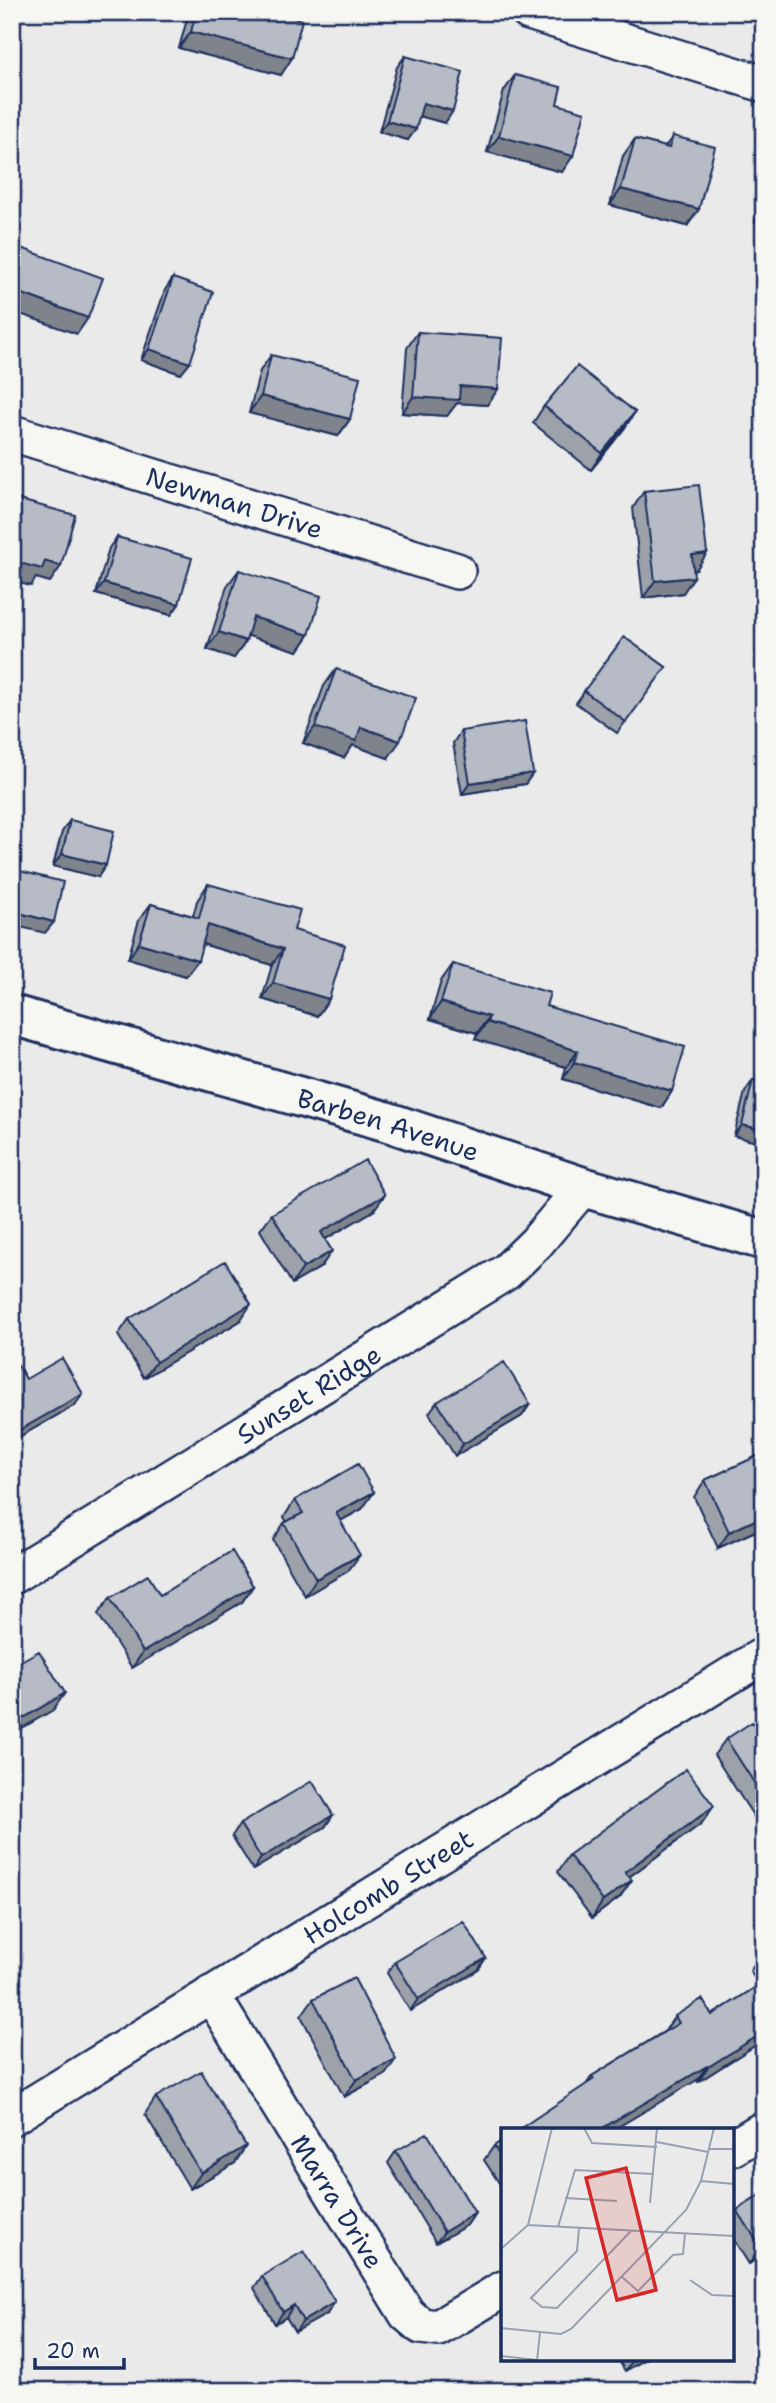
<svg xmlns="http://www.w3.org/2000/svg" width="776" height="2403" viewBox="0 0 776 2403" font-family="'Shantell Sans',sans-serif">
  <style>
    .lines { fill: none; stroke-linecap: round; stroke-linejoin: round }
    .minor-casing { stroke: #1b2f5e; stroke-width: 40 }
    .tertiary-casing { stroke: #1b2f5e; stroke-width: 44 }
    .minor { stroke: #f6f6f2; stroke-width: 35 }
    .tertiary { stroke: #f6f6f2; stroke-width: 38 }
    .wall { fill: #9da1aa; stroke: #1b2f5e; stroke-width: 2 }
    .shaded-wall { fill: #7f838b; stroke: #1b2f5e; stroke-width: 2 }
    .building { fill: #b6bbc6; stroke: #1b2f5e; stroke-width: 2 }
    .labels { text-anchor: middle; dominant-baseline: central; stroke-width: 6; stroke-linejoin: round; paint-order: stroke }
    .street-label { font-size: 26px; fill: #1b2f5e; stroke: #f6f6f2 }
    .inset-road { fill: none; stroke: #979fb1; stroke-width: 2 }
    .view { fill: #d62828; fill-opacity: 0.15; stroke: #d62828; stroke-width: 3.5 }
    .inset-edge { fill: none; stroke: #1b2f5e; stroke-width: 3.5 }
  </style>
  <rect width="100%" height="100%" fill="#e9eae9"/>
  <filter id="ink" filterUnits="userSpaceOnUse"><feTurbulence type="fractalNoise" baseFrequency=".0143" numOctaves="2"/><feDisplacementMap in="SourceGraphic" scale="14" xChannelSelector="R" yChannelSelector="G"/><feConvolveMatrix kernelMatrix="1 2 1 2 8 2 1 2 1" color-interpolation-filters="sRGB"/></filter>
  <g filter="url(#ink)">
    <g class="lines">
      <defs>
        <g id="minor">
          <path d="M 529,12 L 764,84"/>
          <path id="s1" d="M 12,433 L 457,571"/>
          <path id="s2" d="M 12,1576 L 506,1272 L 536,1243 L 583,1187"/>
          <path id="s3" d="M 211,1994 L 407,2314 L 421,2326 L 438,2328 L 503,2289"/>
          <path id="s4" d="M 12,2117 L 764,1655"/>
          <path d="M 732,2148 L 764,2129"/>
        </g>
        <g id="tertiary">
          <path id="s5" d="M 12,1015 L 385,1121 L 583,1187 L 764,1240"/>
        </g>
      </defs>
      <use href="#minor" class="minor-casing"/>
      <use href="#tertiary" class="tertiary-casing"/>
      <use href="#minor" class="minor"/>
      <use href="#tertiary" class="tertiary"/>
    </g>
    <path class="wall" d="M 189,12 L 271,12 L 281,75 L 179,48 Z
      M 405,56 L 445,123 L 420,116 L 408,140 L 379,132 L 397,67 Z
      M 515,75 L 557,104 L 562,172 L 487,152 L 504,91 Z
      M 673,136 L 699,209 L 687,226 L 610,205 L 623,156 L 635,139 L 665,147 Z
      M 764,186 L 764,224 L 755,222 Z
      M 173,278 L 181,374 L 141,360 L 165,290 Z
      M 418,332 L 498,389 L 487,405 L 457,403 L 447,416 L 402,413 L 407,348 Z
      M 271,355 L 350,419 L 338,436 L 249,413 L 260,371 Z
      M 544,406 L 635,412 L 624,429 L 591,470 L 533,423 Z
      M 644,491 L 696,570 L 694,570 L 683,593 L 643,598 L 633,508 Z
      M 117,537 L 179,604 L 171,615 L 96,594 L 109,548 Z
      M 239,570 L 309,635 L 298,651 L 247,635 L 246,641 L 234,658 L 207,649 L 227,586 Z
      M 624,637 L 666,667 L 617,733 L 576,703 Z
      M 336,669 L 388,758 L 353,745 L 344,758 L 303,743 L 324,686 Z
      M 461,731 L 533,773 L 525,784 L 462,794 L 453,743 Z
      M 70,820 L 98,877 L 53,866 L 62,832 Z
      M 208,884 L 294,930 L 329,999 L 317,1016 L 262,999 L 272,965 L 202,944 L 186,976 L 128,959 L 139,920 L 151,904 L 193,916 L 197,901 Z
      M 453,964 L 546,1006 L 672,1091 L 661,1108 L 563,1079 L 566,1067 L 475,1039 L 477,1033 L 430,1019 L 441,981 Z
      M 753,1080 L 764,1083 L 764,1144 L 734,1136 L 745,1092 Z
      M 373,1211 L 326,1239 L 321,1267 L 292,1284 L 260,1230 L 272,1214 Z
      M 129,1319 L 240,1321 L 144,1378 L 118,1335 Z
      M 12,1367 L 26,1379 L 75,1405 L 12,1441 Z
      M 437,1402 L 530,1404 L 522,1416 L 455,1456 L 429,1413 Z
      M 764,1453 L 764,1527 L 718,1548 L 694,1497 L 705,1480 Z
      M 374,1492 L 362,1509 L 340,1521 L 348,1571 L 305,1596 L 273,1540 L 284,1523 L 287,1522 L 284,1517 L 295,1500 Z
      M 253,1586 L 242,1602 L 132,1668 L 98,1614 L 110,1598 L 160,1595 Z
      M 726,1739 L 764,1739 L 764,1811 L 754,1817 L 714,1755 Z
      M 333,1815 L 325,1827 L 253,1870 L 232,1836 L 240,1824 Z
      M 702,1823 L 629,1877 L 620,1897 L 592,1918 L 558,1872 L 569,1855 Z
      M 764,1954 L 764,2038 L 762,2041 L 698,2082 L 697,2080 L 586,2085 L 592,2076 L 665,2031 L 675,2016 L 712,2015 L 759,1985 L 750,1971 L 760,1956 Z
      M 395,1962 L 478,1970 L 410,2011 L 387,1973 Z
      M 313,1999 L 385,2075 L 344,2097 L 301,2016 Z
      M 156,2097 L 235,2163 L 190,2189 L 145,2114 Z
      M 503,2140 L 503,2189 L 484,2160 L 494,2146 Z
      M 396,2151 L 475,2213 L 467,2225 L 436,2243 L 388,2163 Z
      M 764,2193 L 764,2258 L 762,2255 L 749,2264 L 732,2237 L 732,2217 L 737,2210 Z
      M 262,2276 L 327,2314 L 295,2332 L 286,2317 L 275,2324 L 254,2288 Z
      M 618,2359 L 646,2359 L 625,2371 Z"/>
    <path class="shaded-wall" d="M 191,32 L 292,58 L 281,75 L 179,48 Z
      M 423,103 L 453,111 L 445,123 L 415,115 Z
      M 387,121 L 416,129 L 408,140 L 379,132 Z
      M 499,136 L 573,156 L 562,172 L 487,152 Z
      M 621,189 L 699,209 L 687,226 L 610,205 Z
      M 763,210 L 764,211 L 764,224 L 755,222 Z
      M 12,290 L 88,318 L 77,334 L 12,311 Z
      M 149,349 L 190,363 L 181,374 L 141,360 Z
      M 460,386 L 498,389 L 487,405 L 457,403 L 447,416 L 402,413 L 413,397 Z
      M 261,396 L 350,419 L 338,436 L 249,413 Z
      M 635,412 L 624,429 L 591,470 L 602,453 Z
      M 707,553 L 696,570 L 680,572 L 692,555 Z
      M 12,561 L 45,561 L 61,566 L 50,582 L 36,578 L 31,586 L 12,581 Z
      M 694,577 L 683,593 L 643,598 L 655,581 Z
      M 104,583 L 179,604 L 171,615 L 96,594 Z
      M 253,617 L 309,635 L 298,651 L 242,634 Z
      M 219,632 L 246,641 L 234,658 L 207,649 Z
      M 315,727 L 361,727 L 400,741 L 388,758 L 353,745 L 344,758 L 303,743 Z
      M 533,773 L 525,784 L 462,794 L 470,783 Z
      M 62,854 L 106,865 L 98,877 L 53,866 Z
      M 12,911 L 54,922 L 45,933 L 12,925 Z
      M 208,925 L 283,949 L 272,965 L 196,942 Z
      M 139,943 L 198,960 L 186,976 L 128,959 Z
      M 273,983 L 329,999 L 317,1016 L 262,999 Z
      M 441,1002 L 489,1017 L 477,1033 L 430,1019 Z
      M 487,1022 L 578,1051 L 566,1067 L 475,1039 Z
      M 574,1062 L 672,1091 L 661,1108 L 563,1079 Z
      M 742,1125 L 764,1130 L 764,1144 L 734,1136 Z
      M 385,1195 L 373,1211 L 310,1248 L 321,1232 Z
      M 332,1251 L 321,1267 L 292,1284 L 303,1268 Z
      M 251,1304 L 240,1321 L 144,1378 L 156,1362 Z
      M 83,1394 L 75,1405 L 12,1441 L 12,1437 L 16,1432 Z
      M 530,1404 L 522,1416 L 455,1456 L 463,1444 Z
      M 374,1492 L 362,1509 L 324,1530 L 336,1513 Z
      M 764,1516 L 764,1527 L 718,1548 L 729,1532 Z
      M 360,1555 L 348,1571 L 305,1596 L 316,1579 Z
      M 253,1586 L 242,1602 L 132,1668 L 143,1652 Z
      M 65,1693 L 53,1710 L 12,1734 L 12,1725 Z
      M 764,1803 L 764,1811 L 754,1817 Z
      M 714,1806 L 702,1823 L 614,1888 L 625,1872 Z
      M 333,1815 L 325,1827 L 253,1870 L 261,1858 Z
      M 632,1880 L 620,1897 L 592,1918 L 603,1901 Z
      M 486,1958 L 478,1970 L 410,2011 L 418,1999 Z
      M 764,2032 L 764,2038 L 762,2041 L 698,2082 L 708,2067 Z
      M 396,2059 L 385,2075 L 344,2097 L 356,2080 Z
      M 707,2066 L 697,2080 L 613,2130 L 599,2130 Z
      M 246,2146 L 235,2163 L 190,2189 L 201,2173 Z
      M 475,2213 L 467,2225 L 436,2243 L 444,2232 Z
      M 764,2245 L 764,2253 L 762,2255 L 749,2264 L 761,2247 Z
      M 335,2302 L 327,2314 L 295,2332 L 303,2321 Z
      M 294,2305 L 286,2317 L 275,2324 L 283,2312 Z
      M 634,2359 L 646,2359 L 625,2371 Z"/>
    <path class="building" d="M 196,12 L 271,12 L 302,20 L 292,58 L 191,32 Z
      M 405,56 L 463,72 L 453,111 L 423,103 L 416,129 L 387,121 Z
      M 515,75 L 561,87 L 557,104 L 585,112 L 573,156 L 499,136 Z
      M 673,136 L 715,147 L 699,209 L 621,189 L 635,139 L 669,148 Z
      M 13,245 L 103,278 L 88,318 L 12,290 L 12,248 Z
      M 173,278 L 213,292 L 190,363 L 149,349 Z
      M 418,332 L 502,338 L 498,389 L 460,386 L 459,400 L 413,397 Z
      M 271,355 L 360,377 L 350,419 L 261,396 Z
      M 577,366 L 635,412 L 602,453 L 544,406 Z
      M 699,485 L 707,553 L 692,555 L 694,577 L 655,581 L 644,491 Z
      M 12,498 L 75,515 L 61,566 L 45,561 L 42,569 L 12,561 Z
      M 117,537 L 192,558 L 179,604 L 104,583 Z
      M 239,570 L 321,596 L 309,635 L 253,617 L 246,641 L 219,632 Z
      M 624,637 L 666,667 L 626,722 L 584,691 Z
      M 336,669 L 416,698 L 400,741 L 361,727 L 356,741 L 315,727 Z
      M 525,721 L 533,773 L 470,783 L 461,731 Z
      M 70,820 L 114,831 L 106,865 L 62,854 Z
      M 12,869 L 63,882 L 54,922 L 12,911 Z
      M 208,884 L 300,910 L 294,930 L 345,945 L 329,999 L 273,983 L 283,949 L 208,925 L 198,960 L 139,943 L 151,904 L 199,918 Z
      M 453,964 L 550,993 L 546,1006 L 685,1047 L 672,1091 L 574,1062 L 578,1051 L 487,1022 L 489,1017 L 441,1002 Z
      M 753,1080 L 764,1083 L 764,1130 L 742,1125 Z
      M 365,1160 L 385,1195 L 321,1232 L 332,1251 L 303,1268 L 272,1214 Z
      M 225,1261 L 251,1304 L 156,1362 L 129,1319 Z
      M 62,1358 L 83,1394 L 16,1432 L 12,1426 L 12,1367 L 17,1364 L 26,1379 Z
      M 504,1362 L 530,1404 L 463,1444 L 437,1402 Z
      M 764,1453 L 764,1516 L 729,1532 L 705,1480 Z
      M 358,1464 L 374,1492 L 336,1513 L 360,1555 L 316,1579 L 284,1523 L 303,1513 L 295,1500 Z
      M 232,1551 L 253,1586 L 143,1652 L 110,1598 L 148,1575 L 160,1595 Z
      M 39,1651 L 65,1693 L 12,1725 L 12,1666 Z
      M 752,1722 L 764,1739 L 764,1798 L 726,1739 Z
      M 686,1769 L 714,1806 L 625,1872 L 632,1880 L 603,1901 L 569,1855 Z
      M 312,1781 L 333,1815 L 261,1858 L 240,1824 Z
      M 463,1921 L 486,1958 L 418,1999 L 395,1962 Z
      M 354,1978 L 396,2059 L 356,2080 L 313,1999 Z
      M 764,1982 L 764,2032 L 708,2067 L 707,2066 L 599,2130 L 518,2130 L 594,2079 L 592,2076 L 679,2023 L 675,2016 L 702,1999 L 712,2015 Z
      M 201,2071 L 246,2146 L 201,2173 L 156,2097 Z
      M 427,2133 L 475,2213 L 444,2232 L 396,2151 Z
      M 503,2140 L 503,2160 L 494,2146 Z
      M 764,2193 L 764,2245 L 761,2247 L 737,2210 Z
      M 304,2251 L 335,2302 L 303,2321 L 294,2305 L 283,2312 L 262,2276 Z"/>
  </g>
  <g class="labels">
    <g class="street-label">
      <text stroke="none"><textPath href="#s1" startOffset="233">Newman Drive</textPath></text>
      <text stroke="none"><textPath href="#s5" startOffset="392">Barben Avenue</textPath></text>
      <text stroke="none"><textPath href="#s2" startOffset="348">Sunset Ridge</textPath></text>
      <text stroke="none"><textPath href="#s4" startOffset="441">Holcomb Street</textPath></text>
      <text stroke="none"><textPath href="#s3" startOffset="243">Marra Drive</textPath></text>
    </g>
  </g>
  <g transform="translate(501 2128)">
    <rect width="233" height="233" fill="#e9eae9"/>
    <path class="inset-road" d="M 83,0 L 91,15 L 156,19M 156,14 L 207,24M 208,21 L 233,21M 200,53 L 233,56M 64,70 L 116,73M 149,75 L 156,0M 27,97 L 233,108M 57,99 L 74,42 L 153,46M 78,100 L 76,123 L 30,170 L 41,179 L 56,180 L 130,103M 0,121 L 27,97 L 51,0M 121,149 L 137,163 L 172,127 L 182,126 L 184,106M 189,152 L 211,167 L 233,168M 0,200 L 60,206 L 70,201 L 185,82 L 200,53 L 213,0M 0,228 L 36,232M 36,233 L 39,204"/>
    <path class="view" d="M 125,40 L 155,162 L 116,172 L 85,50 Z"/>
    <rect width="233" height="233" class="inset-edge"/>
  </g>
  <rect width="776" height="2403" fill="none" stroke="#f6f6f2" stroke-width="42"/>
  <rect x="21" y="21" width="734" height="2361" fill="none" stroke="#1b2f5e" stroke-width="2.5" filter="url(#ink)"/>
  <path d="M35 2358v10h89v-10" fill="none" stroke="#1b2f5e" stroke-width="3.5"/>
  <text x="46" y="2358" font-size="21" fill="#1b2f5e" stroke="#f6f6f2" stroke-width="5" paint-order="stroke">20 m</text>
</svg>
